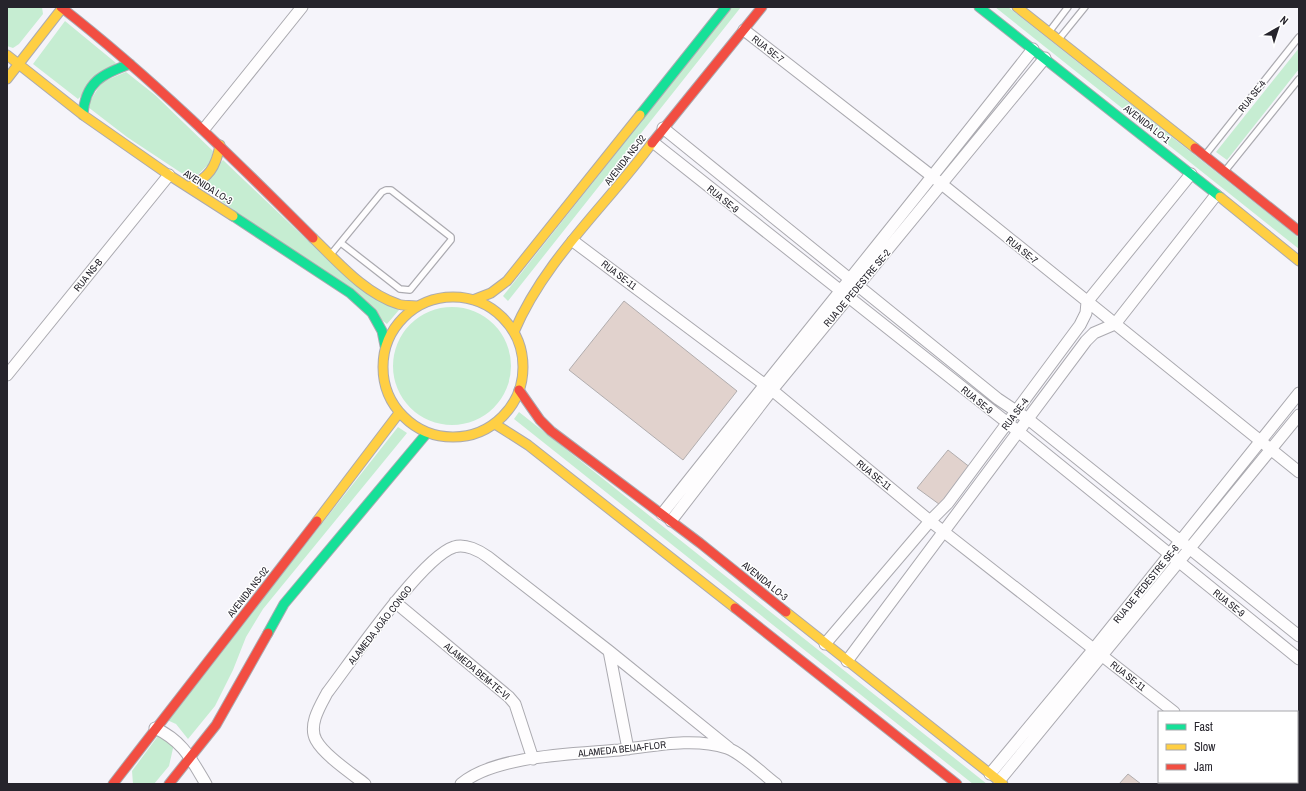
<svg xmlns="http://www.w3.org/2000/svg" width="1306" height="791" viewBox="0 0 1306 791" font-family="'Archivo Narrow',sans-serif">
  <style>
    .green { fill: #c6edd2 }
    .building { fill: #e1d2cd; stroke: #b1adae }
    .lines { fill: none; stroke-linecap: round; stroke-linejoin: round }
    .lane-casing { stroke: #abaab0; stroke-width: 8 }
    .street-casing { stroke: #abaab0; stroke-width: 13 }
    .fast-casing { stroke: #abaab0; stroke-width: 11 }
    .slow-casing { stroke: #abaab0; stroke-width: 11 }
    .jam-casing { stroke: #abaab0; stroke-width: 11 }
    .lane { stroke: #fefdfe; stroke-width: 5.5 }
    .street { stroke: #fefdfe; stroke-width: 11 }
    .fast { stroke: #16e098; stroke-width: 9 }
    .slow { stroke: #ffcf43; stroke-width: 9 }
    .jam { stroke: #f24e42; stroke-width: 9 }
    .labels { text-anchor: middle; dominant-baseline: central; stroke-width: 3; stroke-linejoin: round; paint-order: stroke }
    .street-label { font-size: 10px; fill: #26242c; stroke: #fff }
  </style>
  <rect width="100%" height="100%" fill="#f5f4fa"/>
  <path class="green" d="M 7,7 L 42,7 L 43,14 L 19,44 L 13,48 L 7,46 Z
    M 732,7 L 741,7 L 508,301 L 503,296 Z
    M 995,7 L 1008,7 L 1299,238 L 1299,249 Z
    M 65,21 L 116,63 L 78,99 L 33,64 Z
    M 1299,48 L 1299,69 L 1227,160 L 1216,152 Z
    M 126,72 L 155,95 L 213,151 L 210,163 L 192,180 L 127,137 L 88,107 L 90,101 L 102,82 Z
    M 223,160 L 327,259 L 399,310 L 387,324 L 201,186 Z
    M393 366a59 59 0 1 1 118 0a59 59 0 1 1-118 0Z
    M 519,412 L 987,784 L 973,784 L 514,419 Z
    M 398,427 L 407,433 L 263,609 L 246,637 L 233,670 L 215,706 L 188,739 L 176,724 L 167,720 Z
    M 166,734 L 174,744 L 169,766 L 154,784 L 133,784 L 132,771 L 158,736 Z"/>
  <path class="building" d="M 624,301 L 737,391 L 683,460 L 569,370 Z
    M 948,450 L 971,468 L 943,507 L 917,488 Z
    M 1128,774 L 1141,784 L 1119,784 Z"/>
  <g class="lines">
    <defs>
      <path id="lane" d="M 1049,32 L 1068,7
        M 1059,39 L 1085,7
        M 1206,154 L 1299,37
        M 1225,171 L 1299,79
        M 332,253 L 382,192 L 386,190 L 391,190 L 451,237 L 451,240 L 410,290 L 400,289 L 341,243"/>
      <path id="street" d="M 744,30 L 933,177 L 1299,472
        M 663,128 L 998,399 L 1028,419 L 1299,636
        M 204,129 L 302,7
        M 654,143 L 1019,432 L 1299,659
        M 573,241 L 772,390 L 930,521 L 1174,712
        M 7,375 L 169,175
        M 662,514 C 785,358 911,205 1033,49
        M 671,521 L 772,390 L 1045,58
        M 395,602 L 509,697 L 515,704 L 533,759
        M 825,644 L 930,521 L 948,503 L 1080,325 L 1086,313 L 1087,302 L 1191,174
        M 609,651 L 628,749
        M 847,661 L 1086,341 L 1094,333 L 1115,324 L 1216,195
        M 155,728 C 183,741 191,759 206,784
        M 990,774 L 1093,650 L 1299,393
        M 999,781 L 1299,415
        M 1264,782 L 1266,784
        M 365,784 C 351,773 324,755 316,740 C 308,725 320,706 327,693 C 350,663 422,557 454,547 C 465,543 480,551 488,557 L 609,651 L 729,748
        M 461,784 C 495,755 575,754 619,750 C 654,746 693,737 727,748 C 740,752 764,775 776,784"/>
      <path id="fast" d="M 979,7 L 1220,197
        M 83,115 C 85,82 102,74 130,64
        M 640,115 L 726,7
        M 233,216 L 350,293 L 372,313 L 382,331 L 385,346
        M 268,633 L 284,604 L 427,433"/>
      <path id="slow" d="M 1017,7 L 1195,148
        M 7,55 L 83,115 L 169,175 L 233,216
        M 7,79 L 63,7
        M 188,187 C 209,178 216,167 220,145
        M 1220,197 L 1299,261
        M 313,238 C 338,262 364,293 398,304 C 403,306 410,305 416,306
        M383 367a70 70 0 1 1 140 0a70 70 0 1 1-140 0Z
        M 473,300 L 491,293 L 507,281 L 640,115
        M 514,332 C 545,259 606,206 652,143
        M 495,424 L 528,445 L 735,608
        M 317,521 L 399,413
        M 786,612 L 1003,784"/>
      <path id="jam" d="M 61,7 C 152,78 232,157 313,238
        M 652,143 L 762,7
        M 1195,148 L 1299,231
        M 519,390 L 540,420 L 551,431 L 700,543 L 786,612
        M 735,608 L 957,784
        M 113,784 L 317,521
        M 169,784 L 216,725 L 268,633"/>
    </defs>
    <use href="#lane" class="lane-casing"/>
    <use href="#street" class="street-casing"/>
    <use href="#fast" class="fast-casing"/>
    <use href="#slow" class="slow-casing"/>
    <use href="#jam" class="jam-casing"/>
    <use href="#lane" class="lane"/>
    <use href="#street" class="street"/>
    <use href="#fast" class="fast"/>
    <use href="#slow" class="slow"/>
    <use href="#jam" class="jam"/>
  </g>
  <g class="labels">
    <g class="street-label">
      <text transform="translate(768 49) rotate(38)">RUA SE-7</text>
      <text transform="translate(1252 96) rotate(-51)">RUA SE-4</text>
      <text transform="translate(1147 124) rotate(38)">AVENIDA LO-1</text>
      <text transform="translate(625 160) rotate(-52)">AVENIDA NS-02</text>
      <text transform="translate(208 187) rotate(32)">AVENIDA LO-3</text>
      <text transform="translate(723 199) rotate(39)">RUA SE-9</text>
      <text transform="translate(1022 250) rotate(39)">RUA SE-7</text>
      <text transform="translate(88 275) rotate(-51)">RUA NS-B</text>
      <text transform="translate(619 275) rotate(37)">RUA SE-11</text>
      <text transform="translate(857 288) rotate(-50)">RUA DE PEDESTRE SE-2</text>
      <text transform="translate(977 400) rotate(39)">RUA SE-9</text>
      <text transform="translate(1015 414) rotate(-53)">RUA SE-4</text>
      <text transform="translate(874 475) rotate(39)">RUA SE-11</text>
      <text transform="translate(765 581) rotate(39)">AVENIDA LO-3</text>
      <text transform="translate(1146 584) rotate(-51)">RUA DE PEDESTRE SE-6</text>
      <text transform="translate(248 592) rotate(-52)">AVENIDA NS-02</text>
      <text transform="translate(1229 603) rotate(39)">RUA SE-9</text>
      <text transform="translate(380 625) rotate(-52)">ALAMEDA JOÃO CONGO</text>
      <text transform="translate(477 671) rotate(40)">ALAMEDA BEM-TE-VI</text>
      <text transform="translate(1128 676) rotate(38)">RUA SE-11</text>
      <text transform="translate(622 749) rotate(-6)">ALAMEDA BEIJA-FLOR</text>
    </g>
  </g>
  <rect width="1306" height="791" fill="none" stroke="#26242c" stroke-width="16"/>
  <rect x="1158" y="711" width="140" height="72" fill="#ffffff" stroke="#a8a7ab"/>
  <rect x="1166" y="724" width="20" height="6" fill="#16e098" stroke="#a8a7ab"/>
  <text x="1194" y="731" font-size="12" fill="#26242c">Fast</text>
  <rect x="1166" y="744" width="20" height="6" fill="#ffcf43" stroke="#a8a7ab"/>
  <text x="1194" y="751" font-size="12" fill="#26242c">Slow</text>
  <rect x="1166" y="764" width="20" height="6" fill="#f24e42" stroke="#a8a7ab"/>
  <text x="1194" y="771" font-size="12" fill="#26242c">Jam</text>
  <g transform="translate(1278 28) rotate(39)" stroke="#ffffff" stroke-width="3" paint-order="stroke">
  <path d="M0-3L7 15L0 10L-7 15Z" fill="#26242c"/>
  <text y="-6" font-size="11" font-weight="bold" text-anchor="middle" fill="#26242c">N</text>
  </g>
</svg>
